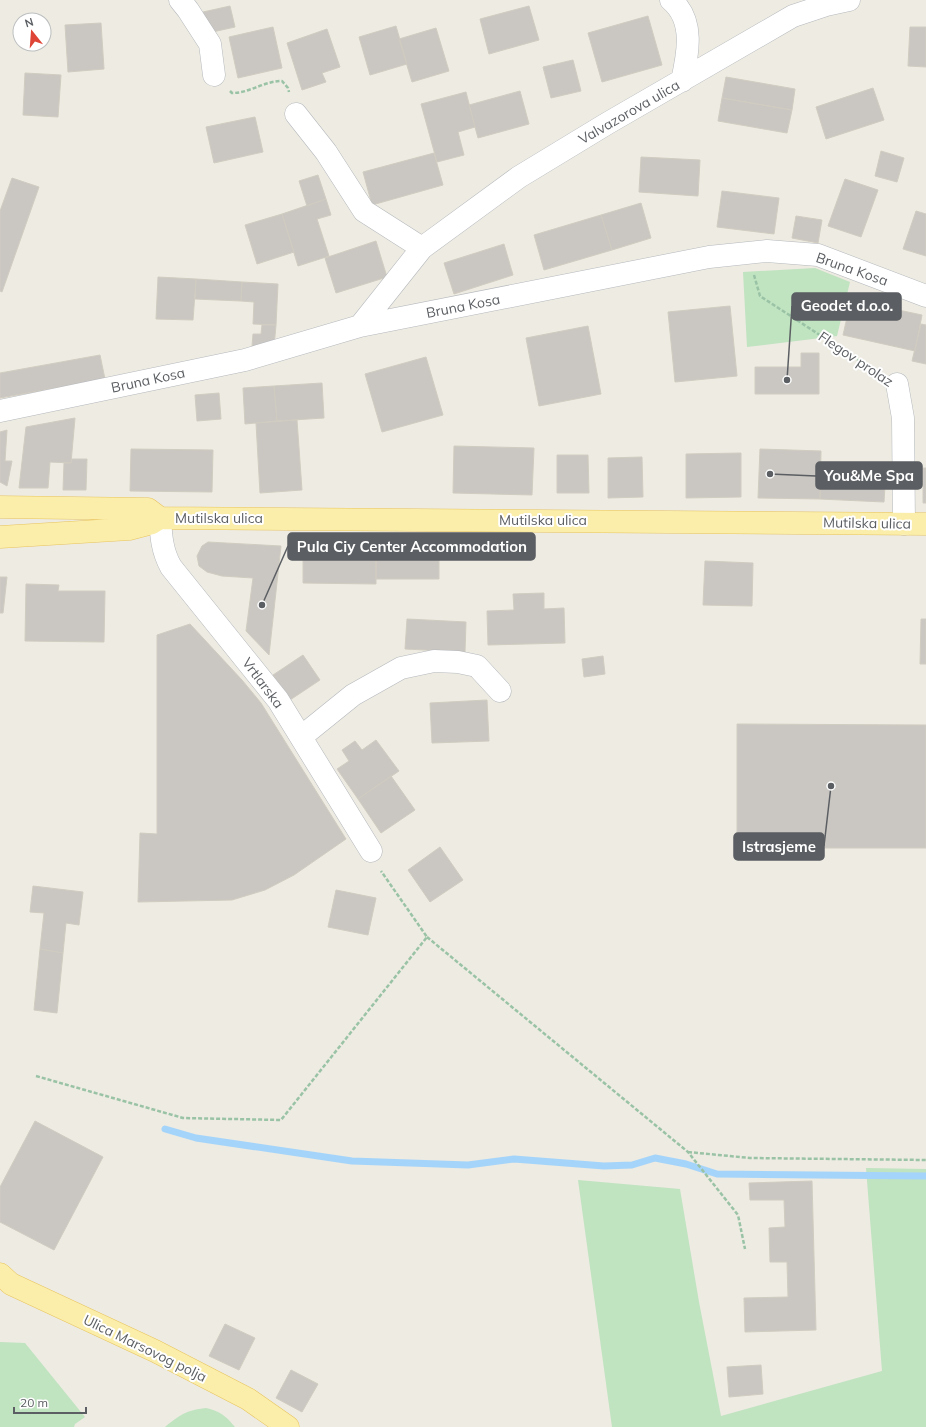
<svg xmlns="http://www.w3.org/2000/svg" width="926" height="1427" viewBox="0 0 926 1427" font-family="Mulish,sans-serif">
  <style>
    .green { fill: #c0e3c0 }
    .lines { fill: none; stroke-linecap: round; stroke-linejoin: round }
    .stream { stroke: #a5d4fa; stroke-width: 7 }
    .building { fill: #cac7c2; stroke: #d1ccc1 }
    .minor-casing { stroke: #b5b8bc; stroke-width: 23 }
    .major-casing { stroke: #e9c45f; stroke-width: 23 }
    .path { stroke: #9ac3a6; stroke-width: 2.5; stroke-dasharray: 4 2; stroke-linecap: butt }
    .minor { stroke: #fff; stroke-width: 22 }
    .major { stroke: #faeeaa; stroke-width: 22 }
    .labels { text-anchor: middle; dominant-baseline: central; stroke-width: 4; stroke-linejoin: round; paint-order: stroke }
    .street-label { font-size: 14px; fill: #5b5e62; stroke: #fff }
    .leader { fill: none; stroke: #5b5e62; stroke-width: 1.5 }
    .callout-dot { fill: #5b5e62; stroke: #fff; stroke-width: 1.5 }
    .callout { fill: #5b5e62; stroke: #5b5e62; stroke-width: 1.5 }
    .callout-label { font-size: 15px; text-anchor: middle; font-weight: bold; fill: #fff }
  </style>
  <rect width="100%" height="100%" fill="#edebe2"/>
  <path class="green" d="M 815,268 L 850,282 L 837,336 L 747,347 L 743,272 Z
    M 866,1168 L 926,1169 L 926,1427 L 612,1427 L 578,1180 L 680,1189 L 699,1302 L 721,1416 L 882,1371 Z
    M 0,1342 L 25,1343 L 85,1417 L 75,1424 L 74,1427 L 0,1427 Z
    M 206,1408 C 220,1411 226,1416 235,1427 L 165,1427 C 180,1415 186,1410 206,1408 Z"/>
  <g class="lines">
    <path class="stream" d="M 165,1129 L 196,1138 L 352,1161 L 468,1165 L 514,1159 L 604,1166 L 632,1165 L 655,1158 L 686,1164 L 717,1174 L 926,1176"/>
  </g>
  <path class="building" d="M 230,6 L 235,27 L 208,33 L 203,12 Z
    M 529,6 L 539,40 L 489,54 L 480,19 Z
    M 648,16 L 662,65 L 602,82 L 588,33 Z
    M 101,23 L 104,69 L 68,72 L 65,25 Z
    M 396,26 L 407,64 L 370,75 L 359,37 Z
    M 273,27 L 282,68 L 238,78 L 229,37 Z
    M 910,27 L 926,27 L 926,67 L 908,66 Z
    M 436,28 L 449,71 L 412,82 L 399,39 Z
    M 327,29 L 340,67 L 322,73 L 326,82 L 302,90 L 287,43 Z
    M 573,60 L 581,91 L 551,98 L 543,67 Z
    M 25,73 L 61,75 L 58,117 L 23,115 Z
    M 726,77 L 795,89 L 792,110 L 722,98 Z
    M 873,88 L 884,120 L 826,139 L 816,107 Z
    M 520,91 L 529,124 L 478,138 L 469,105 Z
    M 466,92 L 475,127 L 458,132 L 464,155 L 437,162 L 421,104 Z
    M 722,98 L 792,110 L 787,133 L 718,121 Z
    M 255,117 L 263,152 L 214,163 L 206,127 Z
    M 881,151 L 904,158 L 897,182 L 875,176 Z
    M 434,153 L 443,185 L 372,205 L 363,172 Z
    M 641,157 L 700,160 L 698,196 L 639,192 Z
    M 318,175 L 326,199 L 307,206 L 299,181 Z
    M 12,178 L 39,187 L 2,292 L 0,291 L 0,211 Z
    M 845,179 L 878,190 L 861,237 L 828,226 Z
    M 722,191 L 779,198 L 774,234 L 717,227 Z
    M 326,199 L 331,215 L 317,219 L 329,256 L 298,266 L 282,214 Z
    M 641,203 L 651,238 L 612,250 L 601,215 Z
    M 916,211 L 926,214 L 926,256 L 903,249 Z
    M 282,214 L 294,252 L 257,264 L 245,225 Z
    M 601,215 L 612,250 L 544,270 L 534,235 Z
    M 796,216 L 822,220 L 818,243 L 792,238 Z
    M 376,241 L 387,277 L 336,293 L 325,258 Z
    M 504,244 L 513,275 L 454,294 L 444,263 Z
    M 158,277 L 196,279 L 193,320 L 156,319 Z
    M 196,279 L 242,282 L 241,301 L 195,299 Z
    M 242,282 L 278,284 L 276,325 L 253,324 L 254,302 L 241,301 Z
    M 851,300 L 922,315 L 915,351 L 843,335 Z
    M 730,306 L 737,376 L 675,382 L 668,312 Z
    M 921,324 L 926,325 L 926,364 L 912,361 Z
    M 262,325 L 276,325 L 274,347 L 252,346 L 253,334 L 261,334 Z
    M 588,326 L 601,394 L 539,406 L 526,338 Z
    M 801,353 L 819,353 L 819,394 L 755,394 L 755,367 L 801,367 Z
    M 100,355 L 105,379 L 0,398 L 0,373 Z
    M 426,357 L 443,415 L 382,432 L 365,374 Z
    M 322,383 L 324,418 L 277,421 L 274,386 Z
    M 274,386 L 277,421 L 245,424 L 243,388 Z
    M 219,393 L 221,419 L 197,421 L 195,395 Z
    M 75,418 L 71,463 L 50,462 L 48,488 L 19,488 L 26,427 Z
    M 297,420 L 302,490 L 260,493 L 256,423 Z
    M 7,430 L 5,461 L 12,461 L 7,486 L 0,482 L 0,432 Z
    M 454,446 L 534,448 L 532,495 L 453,493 Z
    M 131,449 L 213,450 L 212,492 L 130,491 Z
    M 760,449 L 821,451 L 820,499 L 758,498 Z
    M 741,453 L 741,497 L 686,498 L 686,454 Z
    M 557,455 L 588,455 L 589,493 L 557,493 Z
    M 642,457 L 643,497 L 608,498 L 608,458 Z
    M 72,459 L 87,459 L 86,490 L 63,490 L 64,463 L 71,463 Z
    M 821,467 L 886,469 L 884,502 L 820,499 Z
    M 923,468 L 926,468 L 926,503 L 923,503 Z
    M 376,539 L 439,539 L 439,579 L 376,579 Z
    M 208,542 L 281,546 L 269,655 L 246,631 L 253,578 L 222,576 L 207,572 L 199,566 L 197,556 L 202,546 Z
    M 303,546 L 376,547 L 376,584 L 303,583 Z
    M 705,561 L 753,563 L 752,606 L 703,605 Z
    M 0,577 L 7,577 L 3,613 L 0,613 Z
    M 26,584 L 59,585 L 58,591 L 105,591 L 104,642 L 25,641 Z
    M 544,593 L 544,609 L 564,608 L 565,643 L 488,645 L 487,611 L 514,610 L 513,594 Z
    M 407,619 L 466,622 L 465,652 L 405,649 Z
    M 921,619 L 926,619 L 926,664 L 920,664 Z
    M 190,624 L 242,680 L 261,703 L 346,839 L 294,875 L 265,890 L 232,900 L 138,902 L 140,833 L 157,834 L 157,635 Z
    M 303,655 L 320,680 L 290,700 L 273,675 Z
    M 603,656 L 605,674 L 584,677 L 582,659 Z
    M 487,700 L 489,741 L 432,743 L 430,703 Z
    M 737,724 L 926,725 L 926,848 L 737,848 Z
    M 376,740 L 399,771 L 358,799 L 337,769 L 349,761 L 342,750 L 355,741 L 362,750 Z
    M 391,776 L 415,810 L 381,833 L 358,799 Z
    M 440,847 L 463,880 L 430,902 L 408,870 Z
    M 33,886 L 83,892 L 79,925 L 66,923 L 63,953 L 40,949 L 44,913 L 30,912 Z
    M 336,890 L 376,898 L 368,935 L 328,927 Z
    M 40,949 L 63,953 L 57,1013 L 34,1010 Z
    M 35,1121 L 103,1157 L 54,1250 L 0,1222 L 0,1187 Z
    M 812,1181 L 816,1330 L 745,1332 L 744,1298 L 788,1297 L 787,1262 L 770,1262 L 769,1228 L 785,1227 L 784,1200 L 750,1200 L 749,1183 Z
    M 225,1324 L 255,1338 L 239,1370 L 209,1356 Z
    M 761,1365 L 763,1394 L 729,1397 L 727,1367 Z
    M 291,1370 L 318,1384 L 302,1412 L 276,1398 Z"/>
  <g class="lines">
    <defs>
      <path id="minor" d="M 180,0 L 188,10 L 210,44 L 214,75
        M 671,0 C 695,20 688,54 682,81
        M 296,114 L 326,152 L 364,211 L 422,248
        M 360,326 L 422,248 L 519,177 L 608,123 L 793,16 L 826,5 L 849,0
        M 897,384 L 903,418 L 904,524
        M 0,411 L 245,360 L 360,326 L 709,257 L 767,251 L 818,255 L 926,296
        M 160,518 C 161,536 162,551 171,567 L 278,700 L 371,851
        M 301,737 L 353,695 L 401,668 L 434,661 L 458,662 L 477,666 L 500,691"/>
      <path id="major" d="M 0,507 L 148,509 L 160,518
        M 0,537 L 129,529 L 152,523 L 160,518 L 926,524
        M 0,1274 L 11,1284 L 155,1351 L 248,1399 L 288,1427"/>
    </defs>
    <use href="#minor" class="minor-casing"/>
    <use href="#major" class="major-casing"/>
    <path class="path" d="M 230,91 L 232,93 C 250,93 264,81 282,81 L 288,88 L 289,92
      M 754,275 L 760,296 L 878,373
      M 427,937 L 688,1152 L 738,1215 L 745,1249
      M 36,1076 L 183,1118 L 281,1120 L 427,937 L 381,871
      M 688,1152 L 750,1158 L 926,1160"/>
    <use href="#minor" class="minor"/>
    <use href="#major" class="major"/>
  </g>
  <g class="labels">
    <g class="street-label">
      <text transform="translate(629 112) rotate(-30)">Valvazorova ulica</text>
      <text transform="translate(852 269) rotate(19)">Bruna Kosa</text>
      <text transform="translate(463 306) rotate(-11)">Bruna Kosa</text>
      <text transform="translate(856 359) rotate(34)">Flegov prolaz</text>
      <text transform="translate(148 380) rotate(-12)">Bruna Kosa</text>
      <text x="219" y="518">Mutilska ulica</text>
      <text x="543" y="520">Mutilska ulica</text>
      <text transform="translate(867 523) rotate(1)">Mutilska ulica</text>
      <text transform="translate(263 683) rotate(53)">Vrtlarska</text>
      <text transform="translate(145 1348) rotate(26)">Ulica Marsovog polja</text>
    </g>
  </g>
  <path class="leader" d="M787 380L792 306M770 474L816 476M262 605L288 546M831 786L824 846"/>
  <g class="callout-dot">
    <circle cx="787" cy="380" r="4"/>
    <circle cx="770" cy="474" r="4"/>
    <circle cx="262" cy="605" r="4"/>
    <circle cx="831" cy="786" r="4"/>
  </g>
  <g class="callout">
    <rect x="792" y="293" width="109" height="27" rx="4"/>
    <rect x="816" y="462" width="106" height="27" rx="4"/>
    <rect x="288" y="533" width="247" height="27" rx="4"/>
    <rect x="734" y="833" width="90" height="27" rx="4"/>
  </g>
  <g class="callout-label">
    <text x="847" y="311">Geodet d.o.o.</text>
    <text x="869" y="481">You&amp;Me Spa</text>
    <text x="412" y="552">Pula Ciy Center Accommodation</text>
    <text x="779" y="852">Istrasjeme</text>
  </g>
  <g transform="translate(32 32) rotate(343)"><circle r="19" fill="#ffffff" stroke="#bdbfc0"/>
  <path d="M0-3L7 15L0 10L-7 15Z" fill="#df4536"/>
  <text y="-6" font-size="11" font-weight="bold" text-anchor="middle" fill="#5b5e62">N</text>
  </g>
  <path d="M14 1407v6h72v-6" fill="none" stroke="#5b5e62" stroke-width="2"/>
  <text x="20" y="1407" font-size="12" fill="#5b5e62" stroke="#ffffff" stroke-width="3" paint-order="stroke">20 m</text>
</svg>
